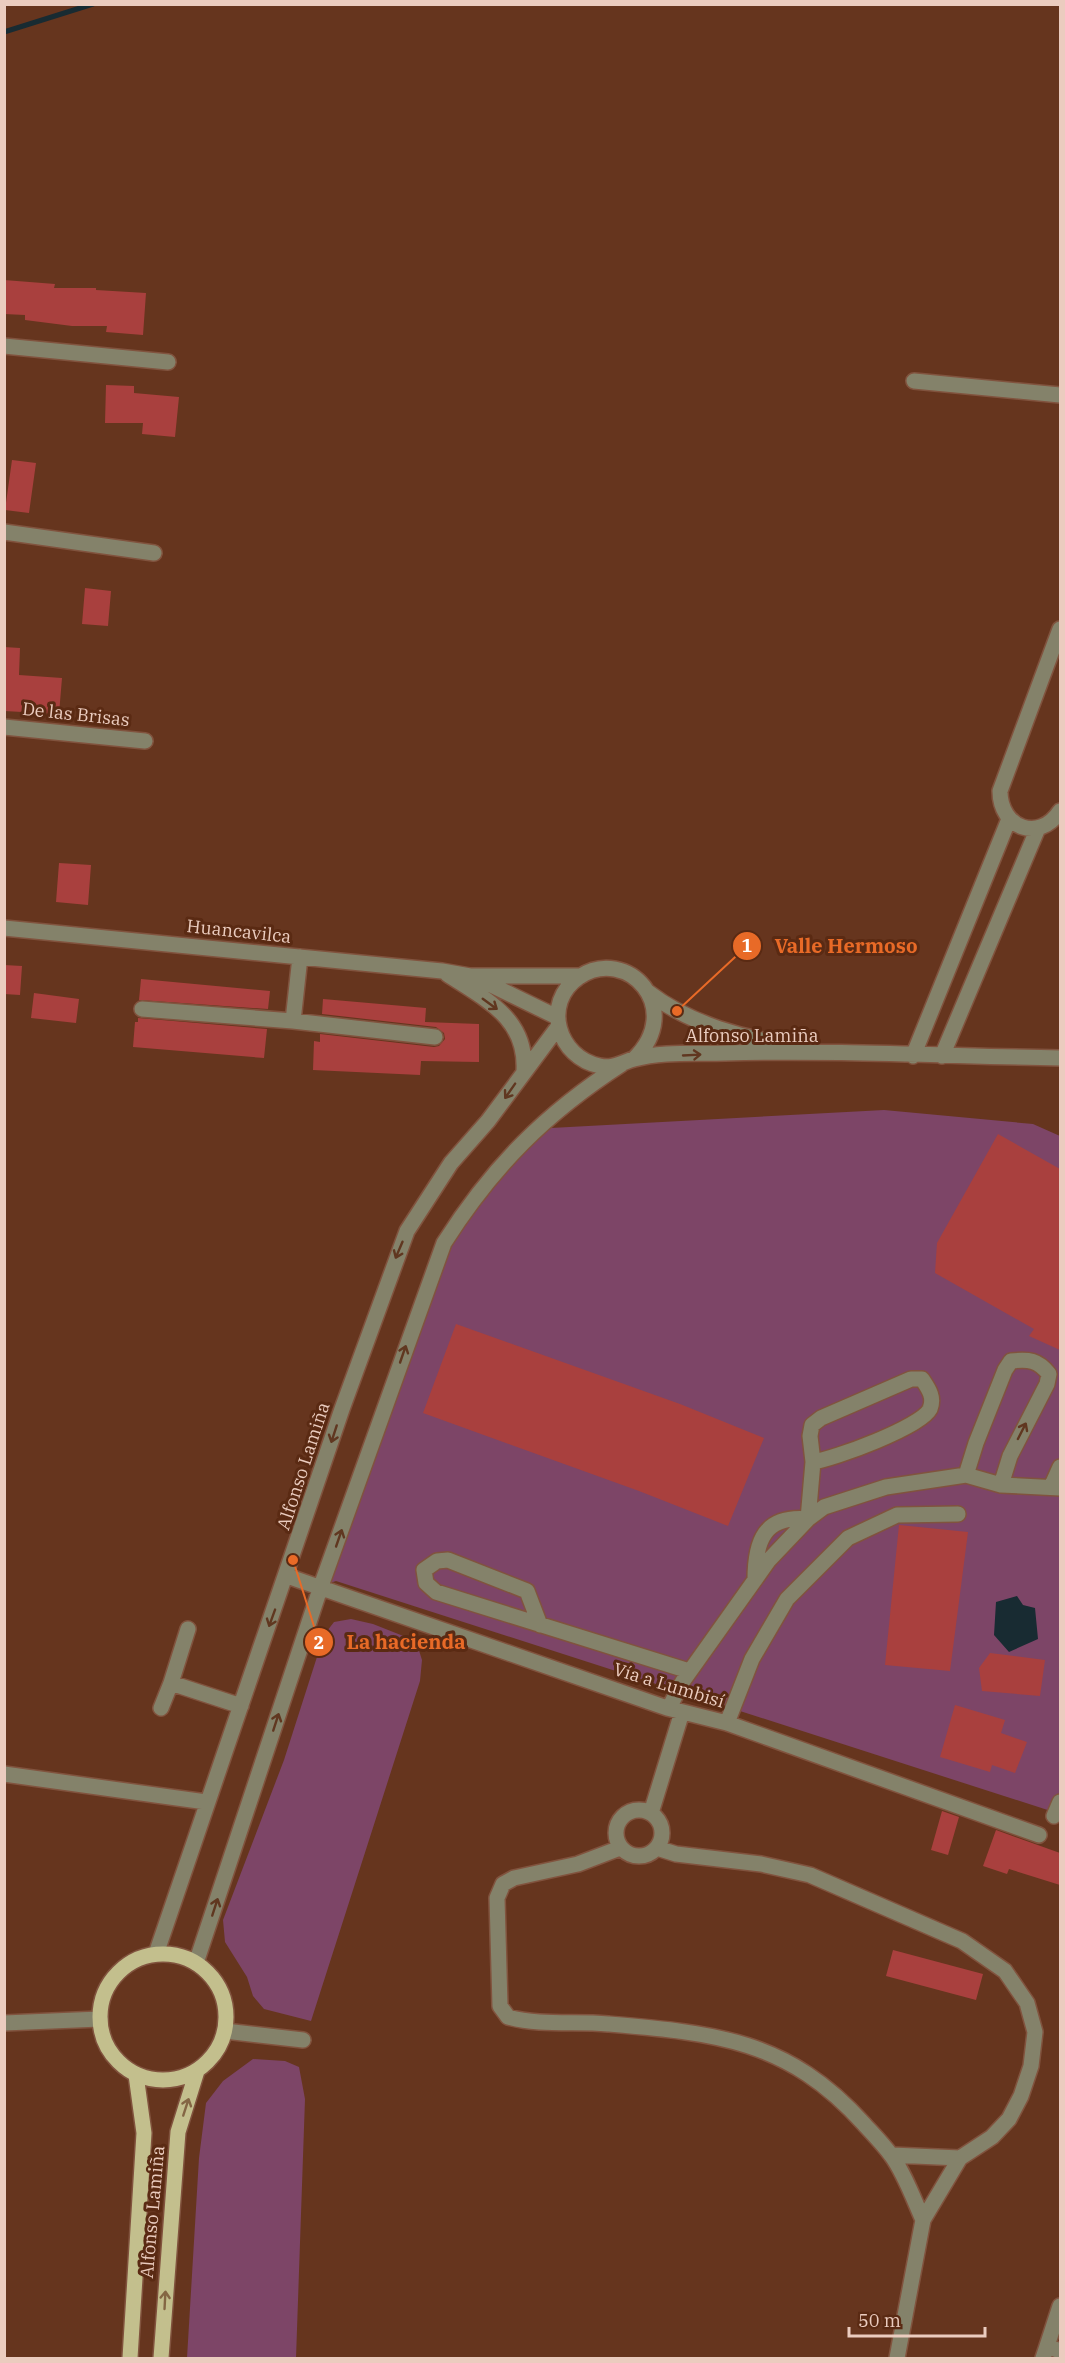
<svg xmlns="http://www.w3.org/2000/svg" width="1065" height="2363" viewBox="0 0 1065 2363" font-family="'IBM Plex Serif',serif">
  <style>
    .green { fill: #7d4567 }
    .water { fill: #182b32 }
    .lines { fill: none; stroke-linecap: round; stroke-linejoin: round }
    .stream { stroke: #182b32; stroke-width: 5 }
    .building { fill: #a9403e }
    .minor-casing { stroke: #81533e; stroke-width: 18 }
    .major-casing { stroke: #81533e; stroke-width: 18 }
    .minor { stroke: #84826a; stroke-width: 15 }
    .major { stroke: #c3bf8d; stroke-width: 15 }
    .oneway { stroke: #603720 }
    .oneway2 { stroke: #846644 }
    .labels { text-anchor: middle; dominant-baseline: central; stroke-width: 6; stroke-linejoin: round; paint-order: stroke }
    .street-label { font-size: 18px; fill: #ebccbf; stroke: #5a2a13 }
    .leader { fill: none; stroke: #e86a27; stroke-width: 2 }
    .callout-dot { fill: #e86a27; stroke: #5a2a13; stroke-width: 2 }
    .mark-label { font-size: 18px; text-anchor: middle; font-weight: bold; fill: #fff }
    .callout-label { font-size: 20px; text-anchor: middle; font-weight: bold; fill: #e86a27; stroke: #5a2a13; stroke-width: 6; stroke-linejoin: round; paint-order: stroke }
  </style>
  <rect width="100%" height="100%" fill="#66351e"/>
  <path class="green" d="M 884,1110 L 1033,1124 L 1060,1136 L 1060,1814 L 336,1581 L 321,1586 L 444,1243 L 497,1169 L 551,1128 Z
    M 351,1619 L 373,1624 L 416,1641 L 422,1660 L 420,1681 L 311,2021 L 264,2009 L 253,1996 L 247,1977 L 225,1942 L 223,1920 L 284,1760 L 324,1635 L 334,1622 Z
    M 253,2059 L 285,2061 L 299,2067 L 305,2099 L 296,2358 L 187,2358 L 199,2158 L 206,2103 L 223,2081 Z"/>
  <path class="water" d="M 1017,1596 L 1023,1605 L 1035,1608 L 1038,1639 L 1009,1652 L 994,1635 L 996,1602 Z"/>
  <g class="lines">
    <path class="stream" d="M 4,32 L 93,4"/>
  </g>
  <path class="building" d="M 4,280 L 55,284 L 54,288 L 96,288 L 96,290 L 146,293 L 143,335 L 106,332 L 107,326 L 72,326 L 25,320 L 25,315 L 4,314 Z
    M 106,385 L 134,386 L 134,393 L 179,397 L 175,437 L 142,434 L 143,423 L 105,423 Z
    M 12,460 L 36,463 L 29,513 L 5,510 Z
    M 85,588 L 111,591 L 108,626 L 82,624 Z
    M 4,647 L 20,648 L 19,675 L 62,678 L 59,714 L 4,711 Z
    M 59,863 L 91,865 L 88,905 L 56,902 Z
    M 4,965 L 22,966 L 20,995 L 4,994 Z
    M 141,979 L 270,991 L 268,1009 L 139,1000 Z
    M 34,993 L 79,999 L 76,1023 L 31,1018 Z
    M 323,999 L 426,1008 L 425,1022 L 479,1024 L 479,1062 L 421,1061 L 420,1075 L 313,1070 L 314,1041 L 320,1042 L 320,1034 L 434,1047 L 439,1046 L 445,1039 L 444,1033 L 436,1027 L 322,1014 Z
    M 138,1018 L 267,1029 L 264,1058 L 133,1047 L 135,1022 L 138,1022 Z
    M 998,1134 L 1060,1169 L 1060,1350 L 1029,1336 L 1034,1329 L 935,1273 L 937,1243 Z
    M 456,1324 L 680,1404 L 764,1438 L 728,1526 L 639,1491 L 423,1413 Z
    M 899,1525 L 968,1532 L 950,1671 L 885,1665 Z
    M 990,1653 L 1045,1660 L 1040,1696 L 982,1691 L 979,1668 Z
    M 955,1705 L 1005,1720 L 1001,1733 L 1027,1742 L 1015,1773 L 992,1765 L 990,1772 L 940,1757 Z
    M 942,1811 L 959,1817 L 948,1855 L 931,1850 Z
    M 996,1830 L 1060,1853 L 1060,1885 L 1009,1869 L 1007,1874 L 983,1866 Z
    M 893,1950 L 983,1974 L 976,2000 L 886,1976 Z"/>
  <g class="lines">
    <defs>
      <path id="minor" d="M 4,346 L 168,362
        M 914,381 L 1060,395
        M 4,532 L 154,553
        M 1060,629 L 1000,791 C 1000,828 1039,843 1060,811
        M 4,727 L 145,741
        M 4,928 L 442,971 L 470,976 L 581,976
        M 447,974 C 486,1000 527,1018 524,1071
        M 481,980 L 557,1017
        M 648,992 C 689,1024 747,1040 799,1046
        M 142,1009 L 293,1021 L 300,957
        M 293,1021 L 435,1037
        M 913,1056 L 1009,819
        M 942,1056 L 1038,828
        M 634,1059 C 686,1008 627,945 579,977 C 541,1003 558,1058 600,1066 C 613,1069 623,1062 634,1059 C 662,1051 696,1054 725,1053 C 836,1050 949,1056 1060,1058
        M 966,1475 L 976,1443 L 1005,1370 L 1011,1361 C 1029,1359 1038,1360 1049,1374 L 1047,1384 L 1010,1456 L 1001,1485
        M 1051,1487 L 1060,1467
        M 287,1576 L 667,1708 L 727,1723 L 1039,1835
        M 755,1580 C 755,1541 764,1515 808,1519 L 813,1462 L 810,1436 L 812,1425 L 821,1418 L 911,1379 L 922,1379 C 928,1388 935,1397 930,1409 C 921,1427 834,1459 813,1462
        M 540,1625 L 527,1591 L 448,1560 L 437,1561 L 424,1570 L 426,1583 L 436,1592 L 689,1671
        M 188,1629 L 171,1683 L 241,1706
        M 161,1708 L 171,1683
        M 669,1708 L 683,1681 L 769,1560 L 808,1519 L 824,1507 L 886,1487 L 966,1475 L 1001,1485 L 1060,1488
        M 727,1723 L 752,1659 L 787,1599 L 848,1538 L 897,1515 L 958,1514
        M 4,1774 L 206,1802
        M616 1833a23 23 0 1 1 46 0a23 23 0 1 1-46 0Z
        M 651,1813 L 682,1712
        M 1054,1816 L 1060,1802
        M 620,1848 L 578,1864 L 514,1878 L 503,1884 L 497,1898 L 500,2006 L 508,2017 C 540,2026 575,2021 608,2024 C 714,2033 788,2039 864,2124 C 873,2134 883,2144 891,2155 C 904,2172 914,2200 923,2220
        M 657,1848 L 676,1854 L 761,1864 L 810,1875 L 962,1941 L 1005,1971 L 1027,2003 L 1035,2032 L 1031,2066 L 1021,2096 L 1009,2119 L 992,2137 L 960,2158 L 923,2220 L 897,2358
        M 156,1954 L 342,1409 L 407,1231 L 451,1163 L 488,1121 L 558,1027
        M 196,1963 L 321,1586 L 444,1243 C 493,1166 546,1113 622,1064
        M 4,2023 L 100,2019
        M 225,2031 L 303,2040
        M 892,2155 L 960,2158
        M 1047,2346 L 1060,2306
        M 1043,2358 L 1047,2346 L 1060,2351"/>
      <path id="major" d="M100 2017a63 63 0 1 1 126 0a63 63 0 1 1-126 0Z
        M 130,2358 L 144,2133 L 136,2075
        M 161,2358 L 178,2132 L 197,2071"/>
    </defs>
    <use href="#minor" class="minor-casing"/>
    <use href="#major" class="major-casing"/>
    <use href="#minor" class="minor"/>
    <use href="#major" class="major"/>
  </g>
  <defs><path id="oneway-shaft" d="M-6 0H5M1.5-3L5.5 0L1.5 3" fill="none" stroke-width="1.6" stroke-linecap="round" stroke-linejoin="round" transform="scale(1.5)"/></defs>
  <g class="oneway">
    <use href="#oneway-shaft" transform="translate(490 1004) rotate(36)"/>
    <use href="#oneway-shaft" transform="translate(692 1055) rotate(-3)"/>
    <use href="#oneway-shaft" transform="translate(510 1091) rotate(125)"/>
    <use href="#oneway-shaft" transform="translate(399 1250) rotate(113)"/>
    <use href="#oneway-shaft" transform="translate(403 1354) rotate(-71)"/>
    <use href="#oneway-shaft" transform="translate(1022 1431) rotate(-63)"/>
    <use href="#oneway-shaft" transform="translate(334 1434) rotate(108)"/>
    <use href="#oneway-shaft" transform="translate(339 1538) rotate(-71)"/>
    <use href="#oneway-shaft" transform="translate(272 1618) rotate(110)"/>
    <use href="#oneway-shaft" transform="translate(276 1722) rotate(-72)"/>
    <use href="#oneway-shaft" transform="translate(215 1907) rotate(-72)"/>
  </g>
  <g class="oneway2">
    <use href="#oneway-shaft" transform="translate(186 2107) rotate(-72)"/>
    <use href="#oneway-shaft" transform="translate(165 2300) rotate(-87)"/>
  </g>
  <g class="labels">
    <g class="street-label">
      <text transform="translate(76 714) rotate(6)">De las Brisas</text>
      <text transform="translate(239 931) rotate(6)">Huancavilca</text>
      <text x="752" y="1035">Alfonso Lamiña</text>
      <text transform="translate(303 1466) rotate(-72)">Alfonso Lamiña</text>
      <text transform="translate(669 1685) rotate(17)">Vía a Lumbisí</text>
      <text transform="translate(152 2212) rotate(-85)">Alfonso Lamiña</text>
    </g>
  </g>
  <path class="leader" d="M677 1011L747 946M293 1560L319 1642"/>
  <g class="callout-dot">
    <circle cx="677" cy="1011" r="6"/>
    <circle cx="293" cy="1560" r="6"/>
    <circle cx="747" cy="946" r="15"/>
    <circle cx="319" cy="1642" r="15"/>
  </g>
  <g class="mark-label">
    <text x="747" y="952">1</text>
    <text x="319" y="1649">2</text>
  </g>
  <g class="callout-label">
    <text x="846" y="953">Valle Hermoso</text>
    <text x="406" y="1649">La hacienda</text>
  </g>
  <rect width="1065" height="2363" fill="none" stroke="#ebccbf" stroke-width="12"/>
  <path d="M849 2327v9h136v-9" fill="none" stroke="#ebccbf" stroke-width="3"/>
  <text x="858" y="2327" font-size="18" fill="#ebccbf" stroke="#5a2a13" stroke-width="4.5" paint-order="stroke">50 m</text>
</svg>
